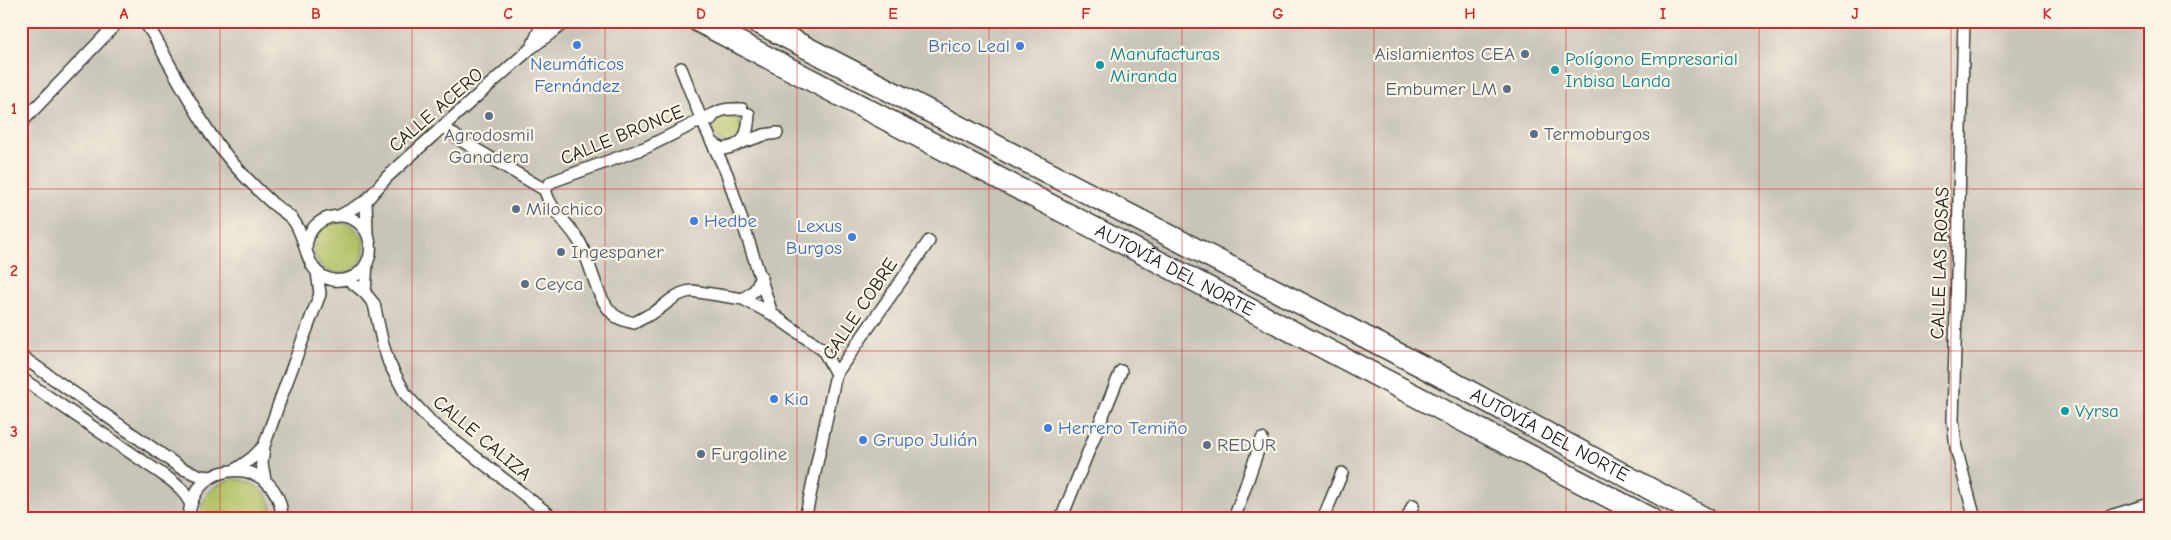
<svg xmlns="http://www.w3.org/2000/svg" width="2171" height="540" viewBox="0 0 2171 540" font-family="'Comic Neue',sans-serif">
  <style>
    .industrial { fill: #c8c4b8 }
    .green { fill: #b0bf62; stroke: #666e3f }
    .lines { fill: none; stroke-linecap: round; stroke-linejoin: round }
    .minor-casing { stroke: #3c3a35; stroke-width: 14 }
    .motorway-casing { stroke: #3c3a35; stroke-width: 24 }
    .minor { stroke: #fff; stroke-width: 11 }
    .motorway { stroke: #fff; stroke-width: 21 }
    .grid { fill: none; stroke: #d62828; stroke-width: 1; stroke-opacity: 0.55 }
    .shop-dot { fill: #3f7fe0; stroke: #fcf5e5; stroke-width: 2 }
    .service-dot { fill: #5c6f8a; stroke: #fcf5e5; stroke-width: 2 }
    .culture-dot { fill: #0f9aa8; stroke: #fcf5e5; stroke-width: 2 }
    .labels { text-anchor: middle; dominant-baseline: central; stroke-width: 4.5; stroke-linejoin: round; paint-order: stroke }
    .shop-label { font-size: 19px; fill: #366cbe; stroke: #fcf5e5; text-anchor: start }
    .culture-label { font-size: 19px; fill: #0d838f; stroke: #fcf5e5; text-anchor: start }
    .service-label { font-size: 19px; fill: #4e5e75; stroke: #fcf5e5; text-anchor: start }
    .street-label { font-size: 19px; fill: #1c1c1c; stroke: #fcf5e5 }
    .neatline { fill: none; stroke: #d62828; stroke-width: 2 }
    .grid-label { font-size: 16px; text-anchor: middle; font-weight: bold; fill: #d62828 }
  </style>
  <rect width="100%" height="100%" fill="#fcf5e5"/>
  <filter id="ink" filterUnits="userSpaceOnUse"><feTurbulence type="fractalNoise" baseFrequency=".02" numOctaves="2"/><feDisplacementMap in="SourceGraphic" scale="10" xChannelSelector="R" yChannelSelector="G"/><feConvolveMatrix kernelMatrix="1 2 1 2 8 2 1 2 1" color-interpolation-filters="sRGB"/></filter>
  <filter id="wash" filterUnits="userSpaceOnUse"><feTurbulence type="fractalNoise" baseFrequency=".0096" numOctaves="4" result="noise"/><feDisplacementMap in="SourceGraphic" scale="20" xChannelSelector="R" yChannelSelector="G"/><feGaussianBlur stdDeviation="1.12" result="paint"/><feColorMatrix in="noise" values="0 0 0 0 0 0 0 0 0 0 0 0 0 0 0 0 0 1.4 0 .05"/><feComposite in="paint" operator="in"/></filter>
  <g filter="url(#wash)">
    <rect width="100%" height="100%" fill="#efe2c3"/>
    <path class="industrial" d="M 21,21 L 2150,21 L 2150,519 L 21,519 Z"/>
    <path class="green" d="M713 129a14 14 0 1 1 28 0a14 14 0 1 1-28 0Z
      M314 248a25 25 0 1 1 50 0a25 25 0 1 1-50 0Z
      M 234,479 C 255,481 275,495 272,519 L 200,519 C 201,496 213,484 234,479 Z"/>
  </g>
  <g filter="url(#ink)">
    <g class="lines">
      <defs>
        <path id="minor" d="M 143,21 C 153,31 160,47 167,60 C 181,85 195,111 211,135 C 228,160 250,183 272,203 C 279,209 287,213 293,220 C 309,239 302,274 333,280 C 341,281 351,279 358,274 C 367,266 372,255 370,244 C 365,204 306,208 306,250
          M 1964,21 L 1953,420 L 1956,448 L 1975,519
          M 532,47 L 543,21
          M 681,68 L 702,121 L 727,174 L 772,314
          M 711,119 C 717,108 730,109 742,109
          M 21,123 L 119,21
          M 443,126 L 462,141 L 545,190 C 550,210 568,223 579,241 C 592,263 594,295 613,314 C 619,320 627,321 634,323 C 641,319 649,315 656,311 C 668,303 677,292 692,291 L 743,299 L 772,314 L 823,350 L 836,374
          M 712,142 L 722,149 C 745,146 748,136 749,114
          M 740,143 L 764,135 L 777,133
          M 545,190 L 551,182 L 647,147 L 713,114
          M 366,201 L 367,233
          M 339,216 L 366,201 L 387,177 L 468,104 L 531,48 L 567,21
          M 348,279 L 365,293 L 374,304 L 383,345 L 389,363 L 406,395 L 433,424 L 555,519
          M 365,293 L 367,262
          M 743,299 L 755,290 L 761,277
          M 21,356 L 181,468 L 201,476 L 211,477
          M 21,378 L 172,481 L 182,490 L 191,504
          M 235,470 L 252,458 L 264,446
          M 265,480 L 262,463 L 264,446 L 283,392 L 320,294 L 317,272
          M 189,519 C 190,455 281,454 282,519
          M 805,519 L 836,374 L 929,241
          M 1061,519 L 1121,371
          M 1234,519 L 1262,439
          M 1323,519 L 1342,473
          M 1407,519 L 1413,505
          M 2100,519 L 2150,504"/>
        <g id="motorway">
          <path id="s1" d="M 698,21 L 1651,519"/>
          <path id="s2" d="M 755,21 L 1435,373 L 1706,519"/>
        </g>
      </defs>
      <use href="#minor" class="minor-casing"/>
      <use href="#motorway" class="motorway-casing"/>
      <use href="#minor" class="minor"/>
      <use href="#motorway" class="motorway"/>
    </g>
  </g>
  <path class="grid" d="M 220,21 L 220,519M 412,21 L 412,519M 605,21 L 605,519M 797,21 L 797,519M 989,21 L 989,519M 1182,21 L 1182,519M 1374,21 L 1374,519M 1566,21 L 1566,519M 1759,21 L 1759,519M 1951,21 L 1951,519M 21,189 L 2150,189M 21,351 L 2150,351"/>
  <g class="shop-dot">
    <circle cx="577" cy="45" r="5"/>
    <circle cx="1020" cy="46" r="5"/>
    <circle cx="694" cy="221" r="5"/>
    <circle cx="852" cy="237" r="5"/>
    <circle cx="774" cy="399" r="5"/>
    <circle cx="1048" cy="428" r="5"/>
    <circle cx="863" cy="440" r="5"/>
  </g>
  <g class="service-dot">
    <circle cx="1525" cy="54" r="5"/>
    <circle cx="1507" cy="89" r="5"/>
    <circle cx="489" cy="116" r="5"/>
    <circle cx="1534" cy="134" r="5"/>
    <circle cx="516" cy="209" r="5"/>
    <circle cx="561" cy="252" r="5"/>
    <circle cx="525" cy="284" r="5"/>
    <circle cx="1207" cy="445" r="5"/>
    <circle cx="701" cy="454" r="5"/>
  </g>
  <g class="culture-dot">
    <circle cx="1100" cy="65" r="5"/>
    <circle cx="1555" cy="70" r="5"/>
    <circle cx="2065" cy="411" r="5"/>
  </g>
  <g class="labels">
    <g class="shop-label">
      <text x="1010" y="46" text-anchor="end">Brico Leal</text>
      <text x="577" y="64" text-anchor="middle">Neumáticos<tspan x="577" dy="22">Fernández</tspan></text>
      <text x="704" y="221">Hedbe</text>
      <text x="842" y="226" text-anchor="end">Lexus<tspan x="842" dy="22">Burgos</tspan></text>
      <text x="784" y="399">Kia</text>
      <text x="1058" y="428">Herrero Temiño</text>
      <text x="873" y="440">Grupo Julián</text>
    </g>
    <g class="culture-label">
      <text x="1110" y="54">Manufacturas<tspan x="1110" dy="22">Miranda</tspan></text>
      <text x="1565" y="59">Polígono Empresarial<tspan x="1565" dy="22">Inbisa Landa</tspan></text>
      <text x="2075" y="411">Vyrsa</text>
    </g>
    <g class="service-label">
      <text x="1515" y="54" text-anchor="end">Aislamientos CEA</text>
      <text x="1497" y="89" text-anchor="end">Embumer LM</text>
      <text x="1544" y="134">Termoburgos</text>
      <text x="489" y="135" text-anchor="middle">Agrodosmil<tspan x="489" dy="22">Ganadera</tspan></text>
      <text x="526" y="209">Milochico</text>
      <text x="571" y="252">Ingespaner</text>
      <text x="535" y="284">Ceyca</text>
      <text x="1217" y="445">REDUR</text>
      <text x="711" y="454">Furgoline</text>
    </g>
    <g class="street-label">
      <text transform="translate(436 110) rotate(-41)">CALLE ACERO</text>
      <text transform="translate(622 135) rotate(-22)">CALLE BRONCE</text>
      <text transform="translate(1940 263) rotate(-88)">CALLE LAS ROSAS</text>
      <text stroke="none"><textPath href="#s1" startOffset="538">AUTOVÍA DEL NORTE</textPath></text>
      <text transform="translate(860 309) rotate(-56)">CALLE COBRE</text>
      <text stroke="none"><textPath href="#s2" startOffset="896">AUTOVÍA DEL NORTE</textPath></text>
      <text transform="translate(482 438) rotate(40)">CALLE CALIZA</text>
    </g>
  </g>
  <rect width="2171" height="540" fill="none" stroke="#fcf5e5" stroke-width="55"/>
  <rect x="28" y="28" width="2116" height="484" class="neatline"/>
  <g class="grid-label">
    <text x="124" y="19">A</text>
    <text x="316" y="19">B</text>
    <text x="508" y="19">C</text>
    <text x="701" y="19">D</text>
    <text x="893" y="19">E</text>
    <text x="1086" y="19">F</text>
    <text x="1278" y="19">G</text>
    <text x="1470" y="19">H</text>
    <text x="1663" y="19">I</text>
    <text x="1855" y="19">J</text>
    <text x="2047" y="19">K</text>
    <text x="14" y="114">1</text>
    <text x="14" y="276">2</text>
    <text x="14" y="437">3</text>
  </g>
</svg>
